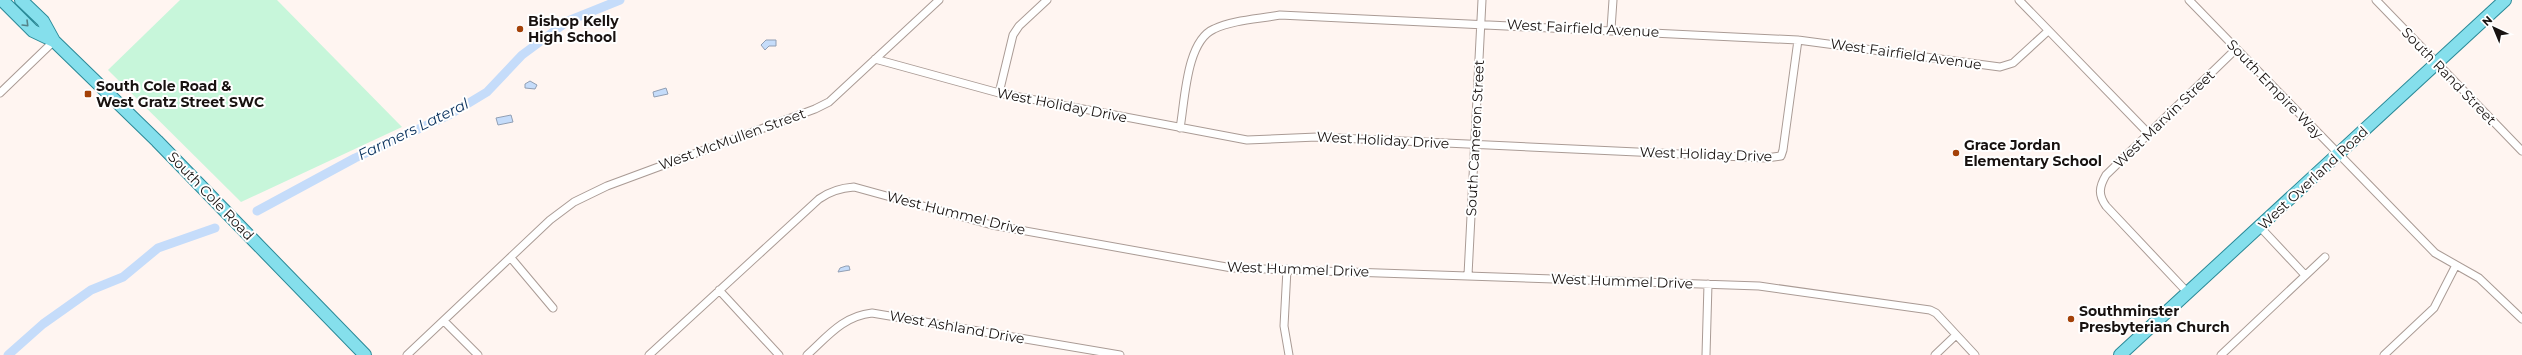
<svg xmlns="http://www.w3.org/2000/svg" width="2522" height="355" viewBox="0 0 2522 355" font-family="Montserrat,sans-serif">
  <style>
    .green { fill: #c7f6da }
    .water { fill: #c5dcfa; stroke: #919fb4 }
    .lines { fill: none; stroke-linecap: round; stroke-linejoin: round }
    .canal { stroke: #c5dcfa; stroke-width: 9 }
    .street-casing { stroke: #aa9b95; stroke-width: 9 }
    .primary-casing { stroke: #2a8997; stroke-width: 14 }
    .street { stroke: #fff; stroke-width: 7 }
    .primary { stroke: #85dfec; stroke-width: 12 }
    .oneway { stroke: #548389 }
    .poi-dot { fill: #a44108; stroke: #fff; stroke-width: 1.5 }
    .labels { text-anchor: middle; dominant-baseline: central; stroke-width: 4; stroke-linejoin: round; paint-order: stroke }
    .poi-label { font-size: 14px; font-weight: bold; fill: #181210; stroke: #fff; text-anchor: start }
    .street-label { font-size: 14px; fill: #181210; stroke: #fff }
    .water-label { font-size: 15px; font-style: italic; fill: #0e3560; stroke: #fff }
  </style>
  <rect width="100%" height="100%" fill="#fff5f1"/>
  <path class="green" d="M 180,0 L 277,0 L 402,127 L 241,202 L 108,70 Z"/>
  <path class="water" d="M 766,40 L 776,40 L 776,46 L 769,46 L 765,50 L 761,45 Z
    M 530,81 L 537,85 L 535,89 L 525,88 L 525,84 Z
    M 666,88 L 668,94 L 654,97 L 653,92 Z
    M 511,115 L 513,122 L 498,125 L 496,118 Z
    M 846,266 L 849,266 L 850,270 L 838,272 L 840,268 Z"/>
  <g class="lines">
    <path class="canal" d="M 257,211 L 355,158 L 449,115 L 487,92 L 522,55 L 568,21 L 620,0
      M 8,355 L 43,324 L 91,290 L 123,277 L 158,248 L 215,228"/>
    <defs>
      <path id="street" d="M 2019,0 L 2149,134
        M 2189,0 L 2435,253 L 2479,278 L 2522,319
        M 2376,0 L 2522,151
        M 1611,29 L 1613,0
        M 875,59 L 999,93 L 1247,140 L 1317,137 L 1766,158 L 1781,156 L 1783,150 L 1798,40
        M 0,93 L 54,41
        M 999,93 L 1013,35 L 1019,26 L 1047,0
        M 1180,128 C 1185,101 1186,41 1214,29 C 1233,20 1259,19 1280,15 L 1798,40 L 2000,67 L 2013,63 L 2048,31
        M 2260,227 L 2305,275
        M 511,258 L 553,308
        M 1287,269 L 1284,326 L 1289,355
        M 1468,275 L 1482,0
        M 719,290 L 779,355
        M 2188,293 L 2106,206 C 2098,195 2099,187 2106,175 L 2236,49
        M 444,321 L 478,355
        M 407,355 L 550,220 L 574,202 L 607,186 L 815,109 L 829,102 L 939,0
        M 649,355 L 819,199 C 830,191 840,188 854,187 L 992,225 L 1232,268 L 1759,286 L 1930,310 L 1936,313 L 1975,355
        M 807,355 C 827,337 843,316 872,313 L 1120,355
        M 1706,355 L 1708,284
        M 1935,355 L 1956,335
        M 2221,355 L 2325,257
        M 2384,355 L 2434,308 L 2456,265"/>
      <path id="primary" d="M 2,0 L 33,31 L 54,41
        M 21,0 L 43,21 L 54,41 L 157,141 L 365,355
        M 2120,355 L 2505,0"/>
    </defs>
    <use href="#street" class="street-casing"/>
    <use href="#primary" class="primary-casing"/>
    <use href="#street" class="street"/>
    <use href="#primary" class="primary"/>
  </g>
  <defs><path id="oneway-chevron" d="M-2-3.5L2.5 0L-2 3.5" fill="none" stroke-width="1.6" stroke-linecap="round" stroke-linejoin="round"/></defs>
  <use class="oneway" href="#oneway-chevron" transform="translate(26 24) rotate(45)"/>
  <g class="poi-dot">
    <circle cx="520" cy="29" r="4"/>
    <rect x="84" y="90" width="8" height="8" rx="2"/>
    <circle cx="1956" cy="153" r="4"/>
    <circle cx="2071" cy="319" r="4"/>
  </g>
  <g class="labels">
    <g class="poi-label">
      <text x="528" y="21">Bishop Kelly<tspan x="528" dy="16">High School</tspan></text>
      <text x="96" y="86">South Cole Road &amp;<tspan x="96" dy="16">West Gratz Street SWC</tspan></text>
      <text x="1964" y="145">Grace Jordan<tspan x="1964" dy="16">Elementary School</tspan></text>
      <text x="2079" y="311">Southminster<tspan x="2079" dy="16">Presbyterian Church</tspan></text>
    </g>
    <g class="street-label">
      <text transform="translate(1583 28) rotate(3)">West Fairfield Avenue</text>
      <text transform="translate(1906 54) rotate(8)">West Fairfield Avenue</text>
      <text transform="translate(2449 76) rotate(46)">South Rand Street</text>
      <text transform="translate(2275 89) rotate(46)">South Empire Way</text>
      <text transform="translate(1062 105) rotate(11)">West Holiday Drive</text>
      <text transform="translate(2164 119) rotate(-44)">West Marvin Street</text>
      <text transform="translate(1475 138) rotate(-87)">South Cameron Street</text>
      <text transform="translate(732 139) rotate(-20)">West McMullen Street</text>
      <text transform="translate(1383 140) rotate(3)">West Holiday Drive</text>
      <text transform="translate(1706 154) rotate(2)">West Holiday Drive</text>
      <text transform="translate(2313 178) rotate(-43)">West Overland Road</text>
      <text transform="translate(211 196) rotate(46)">South Cole Road</text>
      <text transform="translate(956 213) rotate(14)">West Hummel Drive</text>
      <text transform="translate(1298 269) rotate(2)">West Hummel Drive</text>
      <text transform="translate(1622 281) rotate(2)">West Hummel Drive</text>
      <text transform="translate(957 327) rotate(10)">West Ashland Drive</text>
    </g>
    <g class="water-label">
      <text transform="translate(413 129) rotate(-26)">Farmers Lateral</text>
    </g>
  </g>
  <g transform="translate(2494 28) rotate(316)" stroke="#ffffff" stroke-width="3" paint-order="stroke">
  <path d="M0-3L7 15L0 10L-7 15Z" fill="#181210"/>
  <text y="-6" font-size="11" font-weight="bold" text-anchor="middle" fill="#181210">N</text>
  </g>
</svg>
